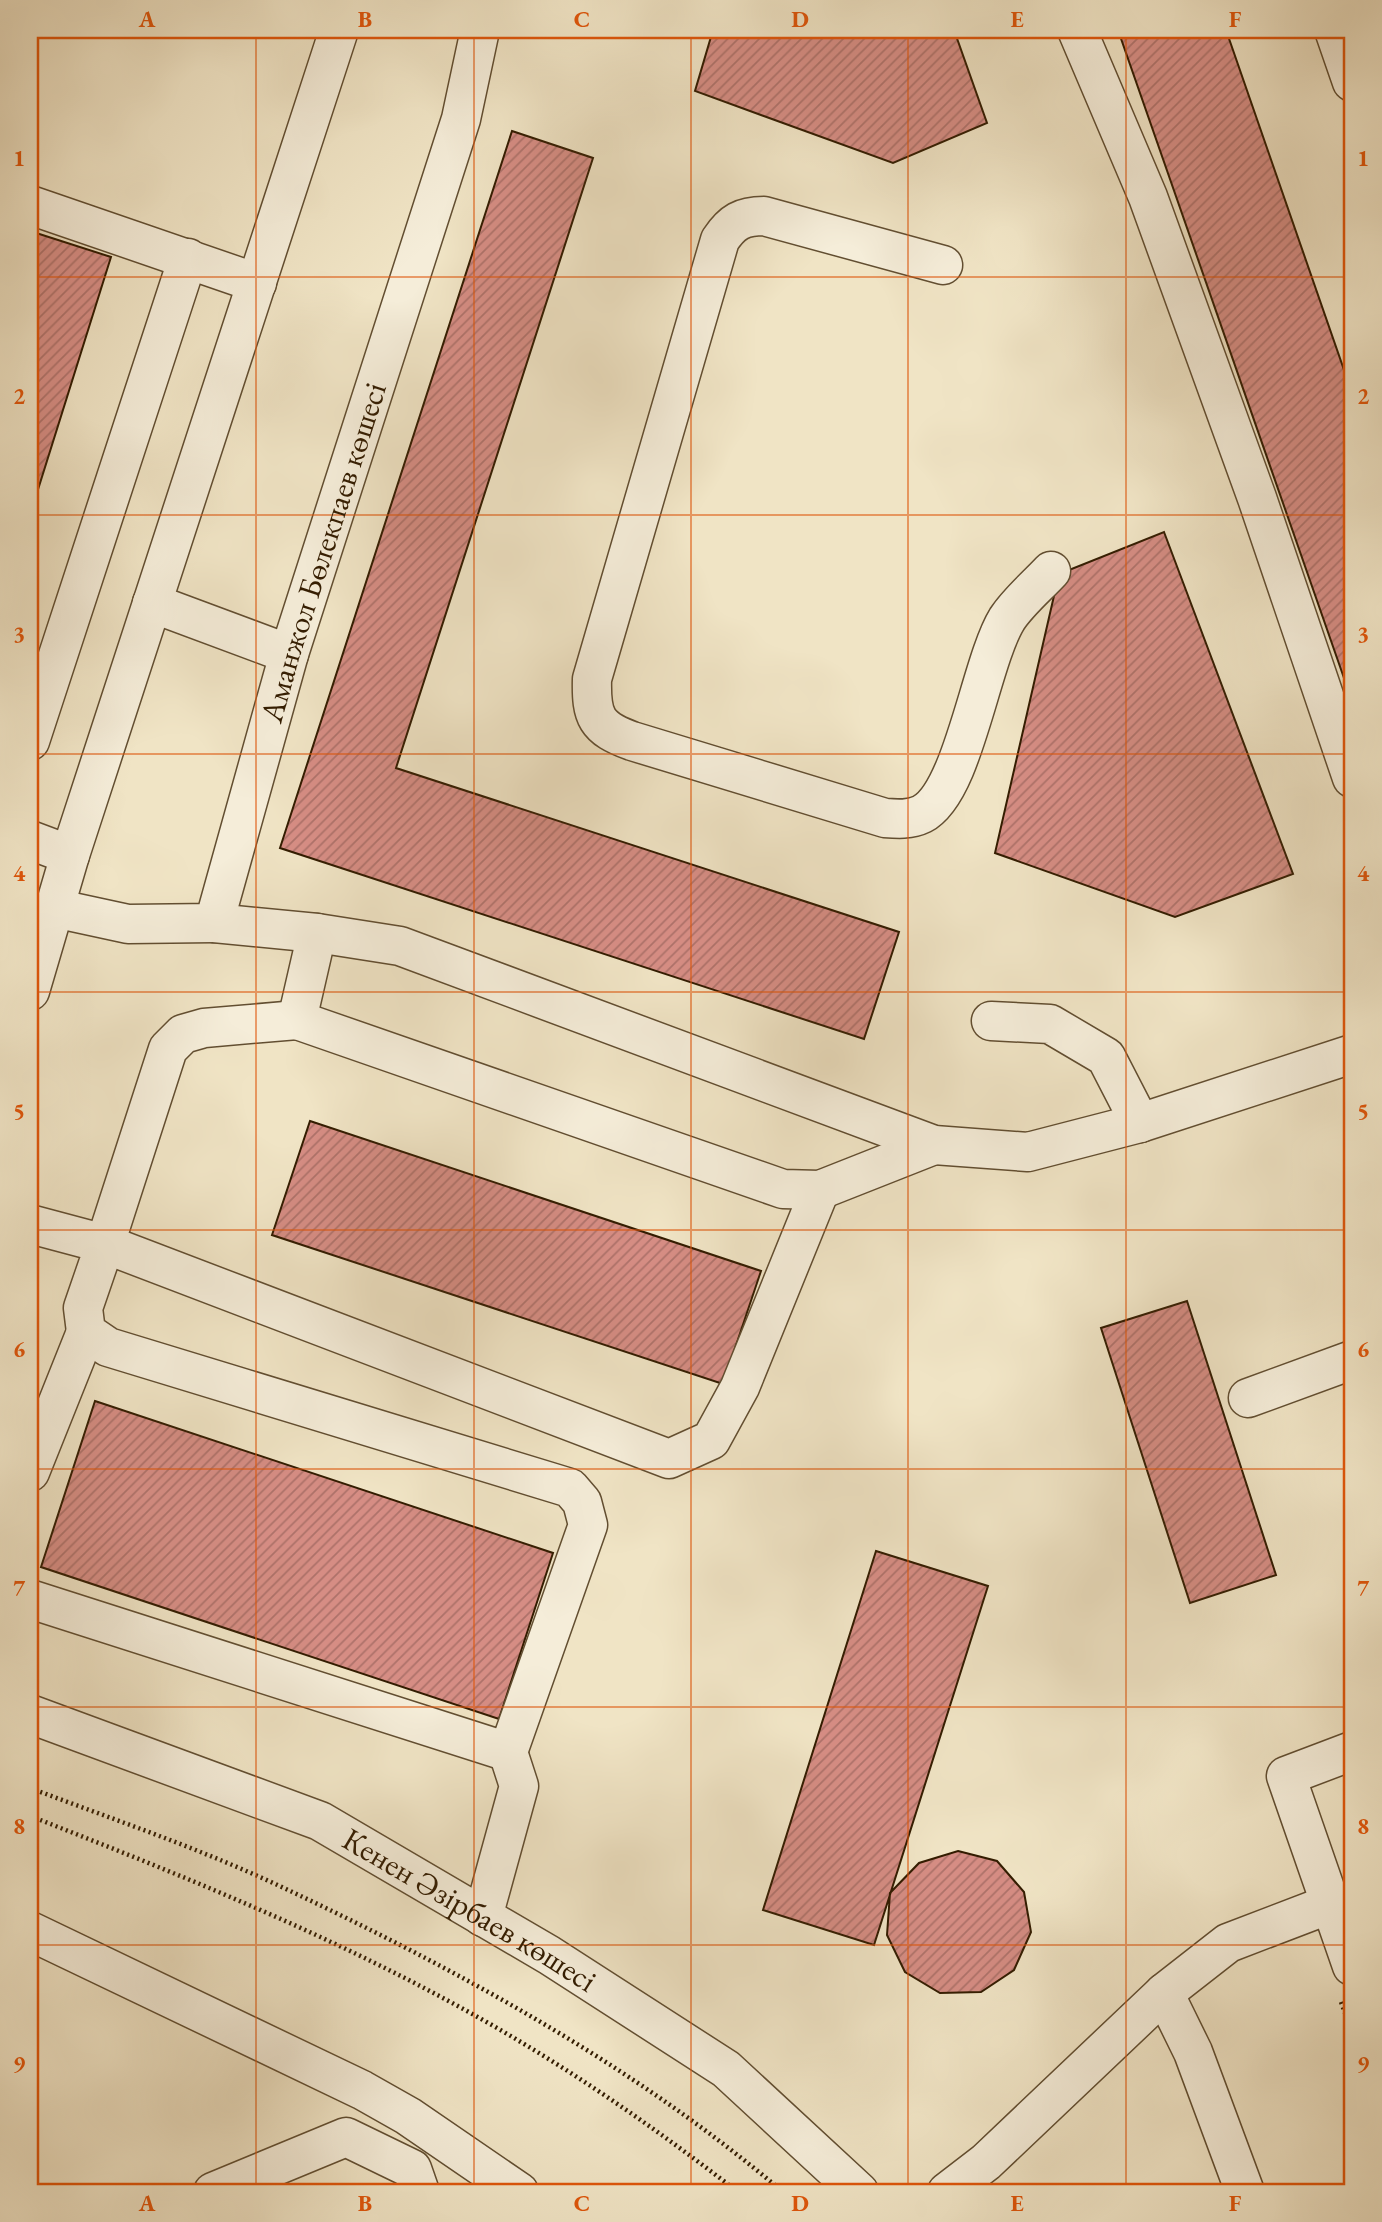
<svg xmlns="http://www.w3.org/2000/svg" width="1382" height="2222" viewBox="0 0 1382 2222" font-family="'EB Garamond',serif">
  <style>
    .building { fill: url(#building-hatch); stroke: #331c00; stroke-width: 2 }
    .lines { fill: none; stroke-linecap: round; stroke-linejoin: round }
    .minor-casing { stroke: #624e31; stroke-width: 41 }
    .path { stroke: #331c00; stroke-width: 4.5; stroke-dasharray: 2 3.5; stroke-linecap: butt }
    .minor { stroke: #f5edd9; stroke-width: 38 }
    .grid { fill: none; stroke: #df560b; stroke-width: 2; stroke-opacity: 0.55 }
    .labels { text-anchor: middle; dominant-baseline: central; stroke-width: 6; stroke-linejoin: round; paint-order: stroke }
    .street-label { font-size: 32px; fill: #331c00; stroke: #f5edd9 }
    .neatline { fill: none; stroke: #df560b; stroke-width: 2.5 }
    .grid-label { font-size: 23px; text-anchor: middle; font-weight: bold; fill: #df560b }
  </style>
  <defs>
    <pattern id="building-hatch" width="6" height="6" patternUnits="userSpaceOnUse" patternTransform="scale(1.75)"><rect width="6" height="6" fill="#d68d84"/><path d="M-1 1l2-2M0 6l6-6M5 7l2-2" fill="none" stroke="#ae726a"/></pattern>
  </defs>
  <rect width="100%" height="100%" fill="#f0e4c5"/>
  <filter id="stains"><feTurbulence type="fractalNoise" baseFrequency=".00286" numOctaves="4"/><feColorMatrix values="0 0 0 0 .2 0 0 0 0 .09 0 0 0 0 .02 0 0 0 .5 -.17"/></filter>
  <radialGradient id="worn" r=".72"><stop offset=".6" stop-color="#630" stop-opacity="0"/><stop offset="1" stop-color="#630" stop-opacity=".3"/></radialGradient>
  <path class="building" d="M 713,30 L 954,30 L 987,123 L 893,163 L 695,91 Z
    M 1118,30 L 1226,30 L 1352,393 L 1352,701 Z
    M 512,131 L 593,158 L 396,768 L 899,932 L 864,1039 L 280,848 Z
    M 30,231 L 111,257 L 30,515 Z
    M 1164,532 L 1293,874 L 1175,917 L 995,853 L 1059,574 Z
    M 310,1121 L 761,1271 L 723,1384 L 272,1235 Z
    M 1187,1301 L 1276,1575 L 1190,1603 L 1101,1328 Z
    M 95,1401 L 553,1553 L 499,1719 L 41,1567 Z
    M 876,1551 L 988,1586 L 874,1945 L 763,1910 Z
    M 958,1851 L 997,1861 L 1024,1892 L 1031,1932 L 1014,1970 L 981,1992 L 940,1993 L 905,1972 L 887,1935 L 890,1893 L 919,1863 Z"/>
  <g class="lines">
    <defs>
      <g id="minor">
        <path d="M 1077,30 L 1148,197 L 1257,498 L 1352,778"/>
        <path d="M 1334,30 L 1352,82"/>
        <path d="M 30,205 L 257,283"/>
        <path d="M 943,265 L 764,216 C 742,216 732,222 720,240 L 592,679 C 591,717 596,728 632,741 L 885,818 C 897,819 910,820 922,814 C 964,792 980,663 1007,619 C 1018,602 1037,586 1051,571"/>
        <path d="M 152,603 L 289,654"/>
        <path d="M 30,741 L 188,258"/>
        <path d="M 30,840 L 70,855"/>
        <path id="s1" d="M 54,908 L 128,924 L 214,923 L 289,654 L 461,119 L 480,30"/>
        <path d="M 214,923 L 317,933 L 400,946 L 934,1145 L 1028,1152 L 1140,1123 L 1352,1054"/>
        <path d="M 317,933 L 297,1020 L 783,1189 L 820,1190 L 934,1145"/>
        <path d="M 30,991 L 70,855 L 339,30"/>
        <path d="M 297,1020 L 204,1028 L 183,1034 L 168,1049 L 105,1244 L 669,1459 L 711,1440 L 740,1387 L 820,1190"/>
        <path d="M 991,1021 L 1050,1024 L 1106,1057 L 1140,1123"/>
        <path d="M 30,1224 L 105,1244 L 83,1308 L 86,1332 L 108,1347 L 570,1488 L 582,1502 L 588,1525 L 508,1752 L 30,1599"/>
        <path d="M 1248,1398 L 1352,1360"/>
        <path d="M 30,1472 L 86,1332"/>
        <path id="s2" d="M 30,1714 L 320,1821 L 549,1955 L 726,2069 L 859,2192"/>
        <path d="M 1352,1751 L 1286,1776 L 1352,1966"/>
        <path d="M 483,1917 L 519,1786 L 508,1752"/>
        <path d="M 30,1931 L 362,2090 L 408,2116 L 519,2192"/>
        <path d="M 213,2192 L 346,2137 L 412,2169 L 420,2192"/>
        <path d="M 947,2192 L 986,2162 L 1164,1993"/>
        <path d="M 1245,2192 L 1193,2052 L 1164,1993 L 1228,1943 L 1330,1904"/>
      </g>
    </defs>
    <use href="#minor" class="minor-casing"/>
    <path class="path" d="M 30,1788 C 115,1820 204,1850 286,1889 C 460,1971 636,2067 783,2192
      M 30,1816 C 207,1885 385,1957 547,2058 C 613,2099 676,2144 738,2192
      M 1341,2002 L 1352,2032"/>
    <use href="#minor" class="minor"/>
  </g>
  <path class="grid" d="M 256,30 L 256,2192M 474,30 L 474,2192M 691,30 L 691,2192M 908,30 L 908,2192M 1126,30 L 1126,2192M 30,277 L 1352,277M 30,515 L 1352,515M 30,754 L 1352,754M 30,992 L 1352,992M 30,1230 L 1352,1230M 30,1469 L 1352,1469M 30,1707 L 1352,1707M 30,1945 L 1352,1945"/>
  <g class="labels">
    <g class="street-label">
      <text stroke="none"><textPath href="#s1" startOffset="548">Аманжол Бөлекпаев көшесі</textPath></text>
      <text stroke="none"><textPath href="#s2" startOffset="483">Кенен Әзірбаев көшесі</textPath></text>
    </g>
  </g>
  <rect width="1382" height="2222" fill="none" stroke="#f0e4c5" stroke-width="77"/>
  <rect x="38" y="38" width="1306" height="2146" class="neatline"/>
  <g class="grid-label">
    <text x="147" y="27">A</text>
    <text x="365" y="27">B</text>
    <text x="582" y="27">C</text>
    <text x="800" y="27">D</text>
    <text x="1017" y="27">E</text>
    <text x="1235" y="27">F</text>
    <text x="19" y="166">1</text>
    <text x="1363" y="166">1</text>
    <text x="19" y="404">2</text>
    <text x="1363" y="404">2</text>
    <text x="19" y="642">3</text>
    <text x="1363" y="642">3</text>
    <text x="19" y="881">4</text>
    <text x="1363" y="881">4</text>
    <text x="19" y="1119">5</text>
    <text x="1363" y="1119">5</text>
    <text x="19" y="1357">6</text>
    <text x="1363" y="1357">6</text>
    <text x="19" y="1596">7</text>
    <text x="1363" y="1596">7</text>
    <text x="19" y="1834">8</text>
    <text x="1363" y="1834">8</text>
    <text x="19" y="2072">9</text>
    <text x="1363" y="2072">9</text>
    <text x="147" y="2211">A</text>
    <text x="365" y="2211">B</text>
    <text x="582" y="2211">C</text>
    <text x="800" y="2211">D</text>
    <text x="1017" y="2211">E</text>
    <text x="1235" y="2211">F</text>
  </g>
  <rect width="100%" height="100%" filter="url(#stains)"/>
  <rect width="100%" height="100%" fill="url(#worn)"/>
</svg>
